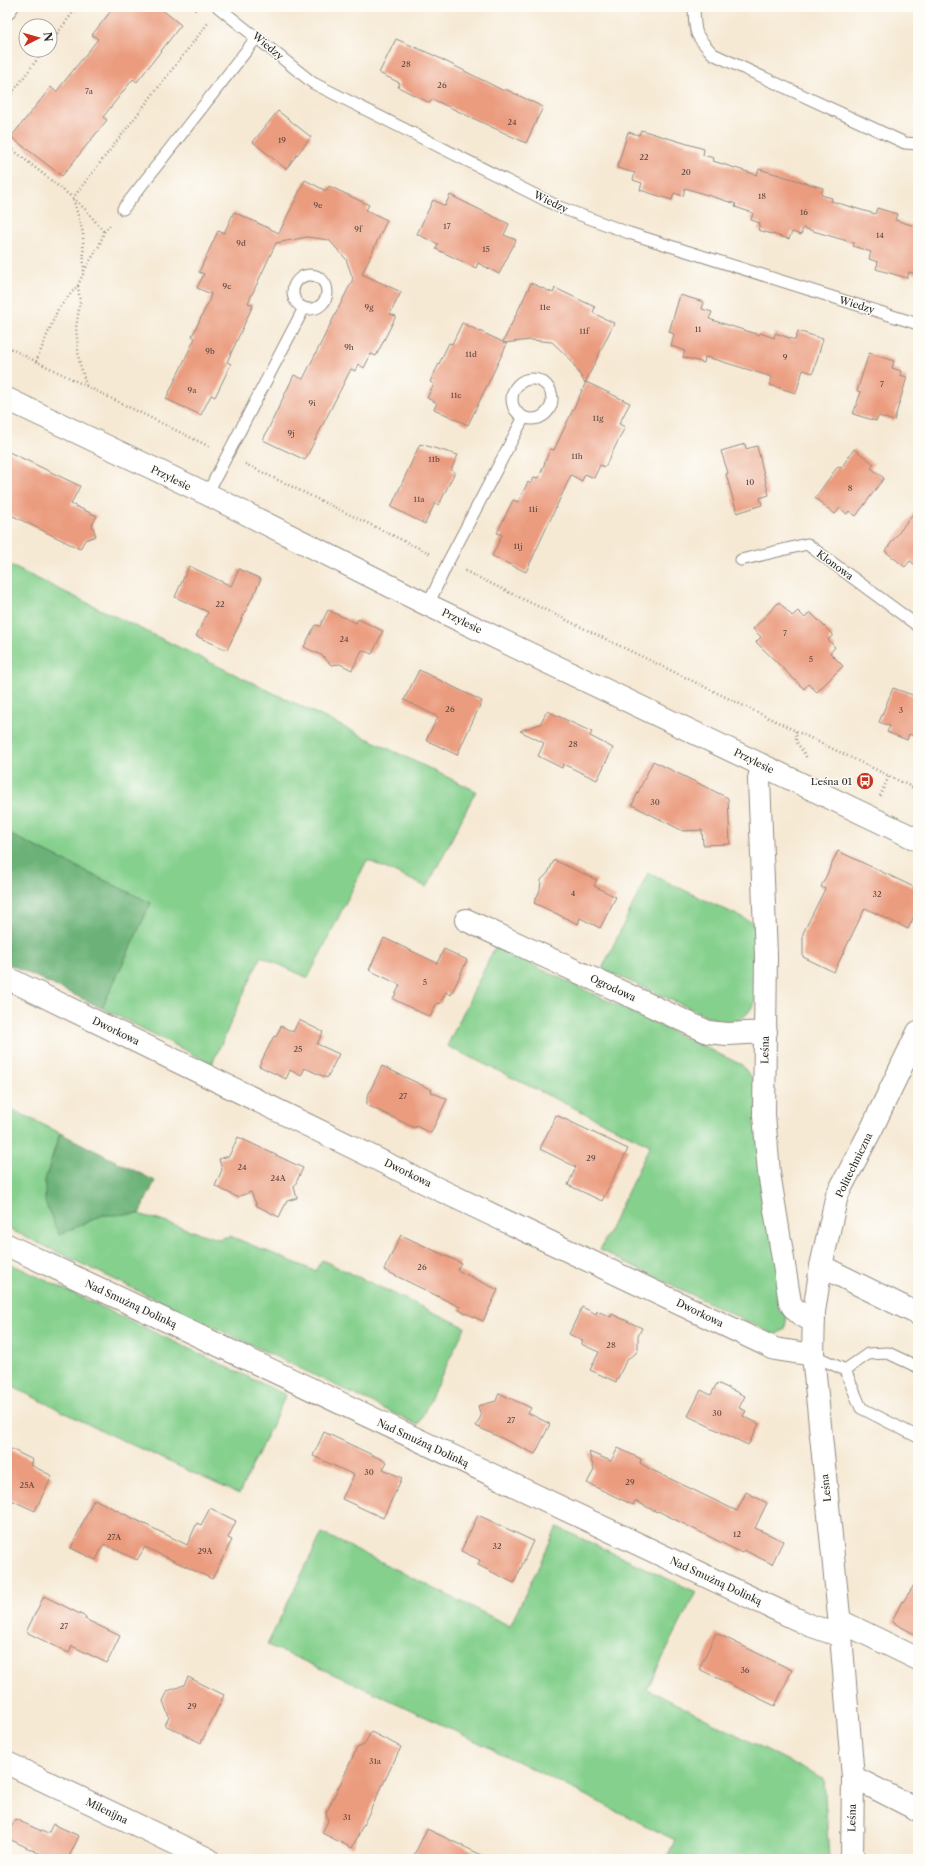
<svg xmlns="http://www.w3.org/2000/svg" width="925" height="1866" viewBox="0 0 925 1866" font-family="'Libre Caslon Text',serif">
  <style>
    .green { fill: #85d08d; stroke: #587e5c }
    .forest { fill: #6cb278; stroke: #4c6e52 }
    .building { fill: #eb9c7f }
    .lines { fill: none; stroke-linecap: round; stroke-linejoin: round }
    .lane-casing { stroke: #908a80; stroke-width: 13 }
    .street-casing { stroke: #908a80; stroke-width: 24 }
    .path { stroke: #908a80; stroke-width: 2.5; stroke-dasharray: 1 3; stroke-linecap: butt }
    .lane { stroke: #fff; stroke-width: 11 }
    .street { stroke: #fff; stroke-width: 22 }
    .labels { text-anchor: middle; dominant-baseline: central; stroke-width: 3; stroke-linejoin: round; paint-order: stroke }
    .number-label { font-size: 8px; fill: #5b4740 }
    .street-label { font-size: 10px; fill: #2b2b2b; stroke: #fdfcf7 }
    .poi-label { font-size: 10px; fill: #2b2b2b; stroke: #fdfcf7; text-anchor: end }
  </style>
  <rect width="100%" height="100%" fill="#fdfcf7"/>
  <filter id="ink" filterUnits="userSpaceOnUse"><feTurbulence type="fractalNoise" baseFrequency=".025" numOctaves="2"/><feDisplacementMap in="SourceGraphic" scale="8" xChannelSelector="R" yChannelSelector="G"/><feConvolveMatrix kernelMatrix="1 2 1 2 8 2 1 2 1" color-interpolation-filters="sRGB"/></filter>
  <filter id="wash" filterUnits="userSpaceOnUse"><feTurbulence type="fractalNoise" baseFrequency=".012" numOctaves="4" result="noise"/><feDisplacementMap in="SourceGraphic" scale="16" xChannelSelector="R" yChannelSelector="G"/><feGaussianBlur stdDeviation="0.9" result="paint"/><feColorMatrix in="noise" values="0 0 0 0 0 0 0 0 0 0 0 0 0 0 0 0 0 1.4 0 .05"/><feComposite in="paint" operator="in"/></filter>
  <g filter="url(#wash)">
    <rect width="100%" height="100%" fill="#f6e9d4"/>
    <path class="green" d="M 7,564 L 476,791 L 427,887 L 367,860 L 308,978 L 261,956 L 212,1064 L 102,1008 L 151,903 L 7,833 Z
      M 648,873 L 758,925 L 755,1001 C 749,1015 741,1022 725,1024 L 602,969 Z
      M 495,947 L 742,1065 L 757,1085 L 787,1314 L 785,1329 L 775,1335 L 600,1250 L 650,1145 L 447,1046 Z
      M 7,1107 L 60,1133 L 52,1156 L 59,1235 L 103,1215 L 139,1214 L 218,1239 L 230,1236 L 315,1271 L 322,1260 L 465,1327 L 418,1425 L 7,1228 Z
      M 7,1262 L 286,1395 L 239,1494 L 104,1432 L 7,1384 Z
      M 557,1527 L 696,1592 L 647,1689 L 824,1779 L 829,1859 L 666,1859 L 675,1840 C 540,1773 406,1704 267,1645 L 322,1533 L 510,1626 Z"/>
    <path class="forest" d="M 7,833 L 151,903 L 102,1008 L 7,963 Z
      M 60,1133 L 155,1181 L 139,1214 L 103,1215 L 59,1235 L 45,1202 L 45,1180 Z"/>
    <g id="blocks">
      <path class="building" d="M 114,7 L 159,7 L 181,25 L 137,82 L 133,79 L 103,117 L 107,120 L 62,176 L 11,137 L 51,87 L 56,92 L 98,39 L 92,35 Z
        M 396,39 L 433,55 L 504,91 L 505,89 L 543,107 L 526,143 L 432,99 L 430,103 L 398,87 L 400,83 L 379,73 Z
        M 278,111 L 311,137 L 286,169 L 253,142 Z
        M 641,130 L 704,149 L 703,155 L 714,158 L 713,161 L 757,175 L 759,169 L 823,188 L 821,195 L 832,198 L 831,201 L 875,214 L 877,208 L 897,214 L 895,220 L 918,227 L 918,274 L 909,272 L 907,278 L 876,269 L 878,262 L 869,259 L 871,252 L 853,246 L 854,243 L 803,228 L 801,235 L 792,232 L 789,239 L 758,230 L 760,223 L 751,220 L 753,213 L 735,207 L 736,204 L 685,188 L 683,196 L 674,193 L 672,200 L 640,190 L 642,183 L 633,180 L 635,173 L 617,168 L 628,132 L 639,135 Z
        M 305,180 L 326,191 L 329,186 L 369,205 L 366,210 L 387,220 L 362,274 L 401,292 L 390,314 L 396,316 L 376,356 L 371,354 L 364,368 L 358,364 L 355,371 L 351,369 L 305,460 L 263,440 L 294,375 L 303,379 L 353,279 L 346,259 L 329,240 L 307,237 L 276,243 L 248,303 L 253,305 L 227,362 L 231,364 L 215,397 L 211,395 L 201,415 L 166,399 L 195,338 L 192,336 L 209,301 L 211,294 L 197,288 L 204,274 L 199,272 L 218,231 L 224,233 L 234,212 L 279,233 Z
        M 450,195 L 509,224 L 504,235 L 516,240 L 499,274 L 478,263 L 476,268 L 436,249 L 438,244 L 417,234 L 433,200 L 445,206 Z
        M 531,283 L 553,293 L 555,288 L 595,307 L 593,313 L 614,323 L 585,383 L 570,359 L 552,342 L 531,340 L 503,343 L 507,344 L 468,425 L 434,409 L 437,403 L 427,398 L 434,384 L 430,382 L 449,343 L 452,344 L 462,323 L 503,342 Z
        M 680,295 L 704,302 L 702,309 L 712,312 L 709,319 L 759,335 L 760,333 L 774,338 L 775,333 L 795,340 L 798,331 L 823,339 L 813,373 L 803,370 L 796,393 L 770,385 L 772,377 L 717,360 L 705,357 L 704,363 L 683,357 L 685,351 L 671,346 L 674,334 L 669,332 Z
        M 869,353 L 894,361 L 892,368 L 901,371 L 900,375 L 907,377 L 894,421 L 878,416 L 876,421 L 853,414 L 861,392 L 857,391 Z
        M 586,382 L 630,403 L 619,424 L 625,427 L 605,467 L 600,465 L 594,478 L 585,474 L 582,481 L 571,475 L 526,572 L 492,556 L 502,535 L 497,533 L 513,500 L 518,502 L 528,482 L 531,484 L 534,477 L 539,478 L 550,449 L 554,450 Z
        M 420,444 L 458,455 L 451,470 L 455,472 L 447,488 L 439,505 L 435,503 L 425,524 L 391,507 Z
        M 745,444 L 746,449 L 757,446 L 769,495 L 760,498 L 762,505 L 737,513 L 726,474 L 728,473 L 721,451 Z
        M 854,449 L 874,464 L 871,468 L 884,478 L 856,516 L 849,511 L 847,514 L 840,508 L 835,514 L 815,498 L 838,466 L 841,468 Z
        M 7,451 L 80,486 L 71,504 L 97,516 L 92,525 L 96,536 L 85,540 L 80,549 L 7,513 Z
        M 918,507 L 918,567 L 910,561 L 905,567 L 885,551 Z
        M 189,566 L 231,586 L 239,569 L 261,579 L 227,650 L 196,636 L 208,612 L 175,597 Z
        M 779,602 L 792,616 L 798,611 L 805,618 L 810,612 L 833,635 L 828,640 L 835,647 L 830,653 L 843,666 L 817,692 L 808,684 L 804,689 L 756,642 L 761,637 L 753,629 Z
        M 328,610 L 356,623 L 358,619 L 383,631 L 372,654 L 362,650 L 352,670 L 340,664 L 331,665 L 323,656 L 304,647 L 315,625 L 320,626 Z
        M 419,670 L 482,701 L 457,755 L 426,740 L 438,717 L 404,700 Z
        M 893,688 L 918,697 L 918,738 L 909,734 L 907,740 L 887,732 L 890,726 L 879,722 Z
        M 547,711 L 592,732 L 590,736 L 613,748 L 597,780 L 563,764 L 562,768 L 538,756 L 544,743 L 520,731 L 540,724 Z
        M 653,761 L 728,798 L 730,844 L 703,845 L 702,830 L 683,831 L 632,805 Z
        M 838,851 L 918,889 L 918,908 L 908,929 L 865,908 L 834,972 L 803,957 L 803,933 L 825,889 L 821,887 Z
        M 554,860 L 597,880 L 594,886 L 616,897 L 600,928 L 580,918 L 578,924 L 534,903 L 540,890 L 541,880 L 548,873 Z
        M 384,938 L 437,963 L 444,949 L 467,960 L 451,995 L 446,992 L 440,1004 L 437,1003 L 430,1017 L 393,999 L 400,985 L 369,970 Z
        M 299,1020 L 323,1032 L 317,1044 L 339,1054 L 327,1078 L 305,1068 L 301,1076 L 290,1070 L 286,1079 L 259,1066 L 274,1036 L 276,1037 L 281,1026 L 293,1032 Z
        M 382,1066 L 432,1090 L 431,1092 L 447,1099 L 431,1133 L 416,1126 L 415,1128 L 367,1105 L 367,1097 Z
        M 556,1115 L 628,1149 L 602,1201 L 568,1185 L 576,1167 L 540,1149 Z
        M 238,1137 L 303,1168 L 294,1187 L 297,1198 L 287,1201 L 279,1217 L 257,1206 L 251,1192 L 237,1197 L 215,1186 L 222,1170 L 219,1159 L 229,1156 Z
        M 401,1235 L 461,1263 L 457,1270 L 498,1290 L 483,1321 L 459,1310 L 460,1307 L 384,1270 Z
        M 582,1307 L 596,1314 L 597,1311 L 611,1317 L 612,1314 L 642,1328 L 638,1336 L 638,1350 L 635,1354 L 627,1359 L 616,1382 L 590,1370 L 599,1352 L 581,1344 L 583,1341 L 569,1334 Z
        M 717,1383 L 745,1396 L 739,1408 L 746,1411 L 743,1416 L 759,1424 L 748,1445 L 688,1416 L 701,1390 L 711,1395 Z
        M 499,1393 L 531,1408 L 528,1413 L 550,1424 L 535,1454 L 476,1426 L 481,1416 L 478,1406 L 496,1401 Z
        M 324,1432 L 387,1462 L 383,1469 L 402,1478 L 383,1518 L 342,1499 L 354,1475 L 313,1456 Z
        M 7,1447 L 33,1460 L 31,1465 L 52,1476 L 35,1511 L 7,1498 Z
        M 618,1448 L 641,1459 L 640,1463 L 650,1469 L 737,1511 L 746,1492 L 767,1503 L 755,1528 L 783,1541 L 772,1564 L 744,1550 L 742,1553 L 658,1511 L 657,1512 L 635,1501 L 633,1505 L 587,1483 L 594,1470 L 589,1452 L 611,1461 Z
        M 94,1499 L 187,1545 L 197,1523 L 201,1525 L 210,1508 L 236,1521 L 228,1538 L 232,1540 L 212,1579 L 145,1547 L 137,1560 L 104,1544 L 96,1560 L 71,1548 Z
        M 478,1515 L 533,1541 L 514,1583 L 478,1565 L 480,1560 L 461,1551 Z
        M 918,1579 L 918,1636 L 892,1622 L 902,1601 L 903,1602 Z
        M 44,1596 L 86,1617 L 85,1619 L 120,1636 L 107,1663 L 72,1646 L 69,1653 L 26,1632 Z
        M 716,1633 L 792,1670 L 775,1706 L 699,1669 Z
        M 188,1677 L 224,1695 L 201,1743 L 165,1725 L 169,1717 L 163,1701 L 168,1691 L 184,1685 Z
        M 371,1732 L 401,1747 L 352,1848 L 322,1833 L 328,1821 L 326,1813 L 341,1782 L 357,1748 L 364,1745 Z
        M 15,1819 L 48,1834 L 53,1824 L 79,1836 L 68,1859 L 51,1859 L 7,1838 Z
        M 427,1829 L 490,1859 L 412,1859 Z"/>
    </g>
  </g>
  <g filter="url(#ink)">
    <use href="#blocks" fill-opacity="0" stroke="#908a80" stroke-width="1"/>
    <g class="lines">
      <defs>
        <path id="lane" d="M 218,7 L 313,83 L 559,207 L 629,233 L 918,324
          M 694,7 C 695,34 694,34 713,54 L 905,143 L 918,144
          M 7,15 L 13,7
          M 123,209 L 257,37
          M293 292a17 17 0 1 1 34 0a17 17 0 1 1-34 0Z
          M512 399a20 20 0 1 1 40 0a20 20 0 1 1-40 0Z
          M 207,494 L 304,308
          M 741,560 L 807,544 L 918,626
          M 428,605 L 448,562 L 524,417
          M 813,1355 L 845,1370 L 861,1408 L 918,1437
          M 845,1370 L 868,1354 L 888,1353 L 918,1367"/>
        <path id="street" d="M 7,399 L 207,494 L 428,605 L 918,840
          M 762,765 L 759,779 L 766,956 L 764,1115 L 769,1173 L 790,1302 C 795,1313 804,1316 814,1322
          M 466,920 L 708,1032 L 727,1034 L 766,1032
          M 7,978 L 438,1189 L 775,1349 L 813,1355
          M 7,1245 L 809,1625 L 841,1636
          M 821,1266 L 918,1314
          M 840,1621 L 918,1659
          M 7,1763 L 208,1859
          M 853,1777 L 918,1810
          M 852,1859 L 853,1777 L 841,1636 L 813,1355 L 814,1312 L 821,1266 L 837,1195 L 871,1130 L 918,1032"/>
      </defs>
      <use href="#lane" class="lane-casing"/>
      <use href="#street" class="street-casing"/>
      <path class="path" d="M 192,7 L 198,12
        M 50,43 L 77,7
        M 7,100 L 44,50
        M 7,145 L 73,198 L 208,23
        M 73,198 L 86,210 L 104,232
        M 84,271 L 99,246 L 104,232 L 111,224
        M 78,286 L 80,302 L 76,328 L 79,360 L 86,385
        M 7,347 L 210,447
        M 36,362 L 58,309 L 78,285 L 84,272 L 83,233 L 73,198
        M 245,464 L 431,554
        M 465,571 L 918,790
        M 796,731 L 796,741 L 807,758
        M 880,796 L 889,776"/>
      <use href="#lane" class="lane"/>
      <use href="#street" class="street"/>
    </g>
  </g>
  <defs>
    <symbol id="bus-disc" viewBox="-11 -11 22 22"><circle r="9.5" fill="#c8321e" stroke="#fdfcf7"/><path d="M-5-6H5V4H4V6H2V4H-2V6H-4V4H-5ZM-3.5-4V0h7V-4ZM-3.5 1.2v1.5H-2V1.2ZM2 1.2v1.5H3.5V1.2Z" fill="#fff"/></symbol>
  </defs>
  <g fill-rule="evenodd">
    <use href="#bus-disc" x="855" y="771" width="20" height="20"/>
  </g>
  <g class="labels">
    <g class="number-label">
      <text x="406" y="64">28</text>
      <text x="442" y="85">26</text>
      <text x="89" y="91">7a</text>
      <text x="512" y="122">24</text>
      <text x="282" y="140">19</text>
      <text x="644" y="157">22</text>
      <text x="686" y="172">20</text>
      <text x="762" y="196">18</text>
      <text x="318" y="205">9e</text>
      <text x="804" y="212">16</text>
      <text x="447" y="226">17</text>
      <text x="358" y="229">9f</text>
      <text x="880" y="235">14</text>
      <text x="241" y="243">9d</text>
      <text x="486" y="249">15</text>
      <text x="227" y="286">9c</text>
      <text x="369" y="307">9g</text>
      <text x="545" y="307">11e</text>
      <text x="698" y="329">11</text>
      <text x="584" y="331">11f</text>
      <text x="349" y="347">9h</text>
      <text x="210" y="351">9b</text>
      <text x="471" y="354">11d</text>
      <text x="785" y="357">9</text>
      <text x="882" y="384">7</text>
      <text x="192" y="390">9a</text>
      <text x="456" y="395">11c</text>
      <text x="312" y="403">9i</text>
      <text x="598" y="418">11g</text>
      <text x="291" y="433">9j</text>
      <text x="577" y="456">11h</text>
      <text x="434" y="459">11b</text>
      <text x="750" y="482">10</text>
      <text x="850" y="488">8</text>
      <text x="419" y="499">11a</text>
      <text x="533" y="509">11i</text>
      <text x="518" y="546">11j</text>
      <text x="220" y="604">22</text>
      <text x="785" y="633">7</text>
      <text x="344" y="639">24</text>
      <text x="811" y="659">5</text>
      <text x="450" y="709">26</text>
      <text x="901" y="710">3</text>
      <text x="573" y="744">28</text>
      <text x="655" y="802">30</text>
      <text x="573" y="893">4</text>
      <text x="877" y="894">32</text>
      <text x="425" y="982">5</text>
      <text x="298" y="1049">25</text>
      <text x="403" y="1096">27</text>
      <text x="591" y="1158">29</text>
      <text x="242" y="1167">24</text>
      <text x="278" y="1178">24A</text>
      <text x="422" y="1267">26</text>
      <text x="611" y="1345">28</text>
      <text x="717" y="1413">30</text>
      <text x="511" y="1420">27</text>
      <text x="369" y="1472">30</text>
      <text x="630" y="1482">29</text>
      <text x="27" y="1485">25A</text>
      <text x="737" y="1534">12</text>
      <text x="114" y="1537">27A</text>
      <text x="497" y="1546">32</text>
      <text x="205" y="1551">29A</text>
      <text x="64" y="1626">27</text>
      <text x="745" y="1670">36</text>
      <text x="192" y="1706">29</text>
      <text x="375" y="1761">31a</text>
      <text x="347" y="1817">31</text>
    </g>
    <g class="street-label">
      <text transform="translate(268 46) rotate(40)">Wiedzy</text>
      <text transform="translate(551 202) rotate(26)">Wiedzy</text>
      <text transform="translate(857 305) rotate(17)">Wiedzy</text>
      <text transform="translate(171 478) rotate(26)">Przylesie</text>
      <text transform="translate(835 565) rotate(36)">Klonowa</text>
      <text transform="translate(462 621) rotate(26)">Przylesie</text>
      <text transform="translate(754 761) rotate(26)">Przylesie</text>
      <text transform="translate(613 988) rotate(25)">Ogrodowa</text>
      <text transform="translate(116 1031) rotate(26)">Dworkowa</text>
      <text transform="translate(765 1050) rotate(-89)">Leśna</text>
      <text transform="translate(854 1165) rotate(-64)">Politechniczna</text>
      <text transform="translate(408 1173) rotate(26)">Dworkowa</text>
      <text transform="translate(131 1304) rotate(25)">Nad Smużną Dolinką</text>
      <text transform="translate(700 1313) rotate(26)">Dworkowa</text>
      <text transform="translate(423 1443) rotate(25)">Nad Smużną Dolinką</text>
      <text transform="translate(826 1488) rotate(-96)">Leśna</text>
      <text transform="translate(716 1581) rotate(25)">Nad Smużną Dolinką</text>
      <text transform="translate(107 1811) rotate(26)">Milenijna</text>
      <text transform="translate(852 1818) rotate(-89)">Leśna</text>
    </g>
    <g class="poi-label">
      <text x="852" y="781">Leśna 01</text>
    </g>
  </g>
  <rect width="925" height="1866" fill="none" stroke="#fdfcf7" stroke-width="24"/>
  <g transform="translate(38 38) rotate(84)"><circle r="19" fill="#fdfcf7" stroke="#a9a8a5"/>
  <path d="M0-3L7 15L0 10L-7 15Z" fill="#c8321e"/>
  <text y="-6" font-size="11" font-weight="bold" text-anchor="middle" fill="#2b2b2b">N</text>
  </g>
</svg>
